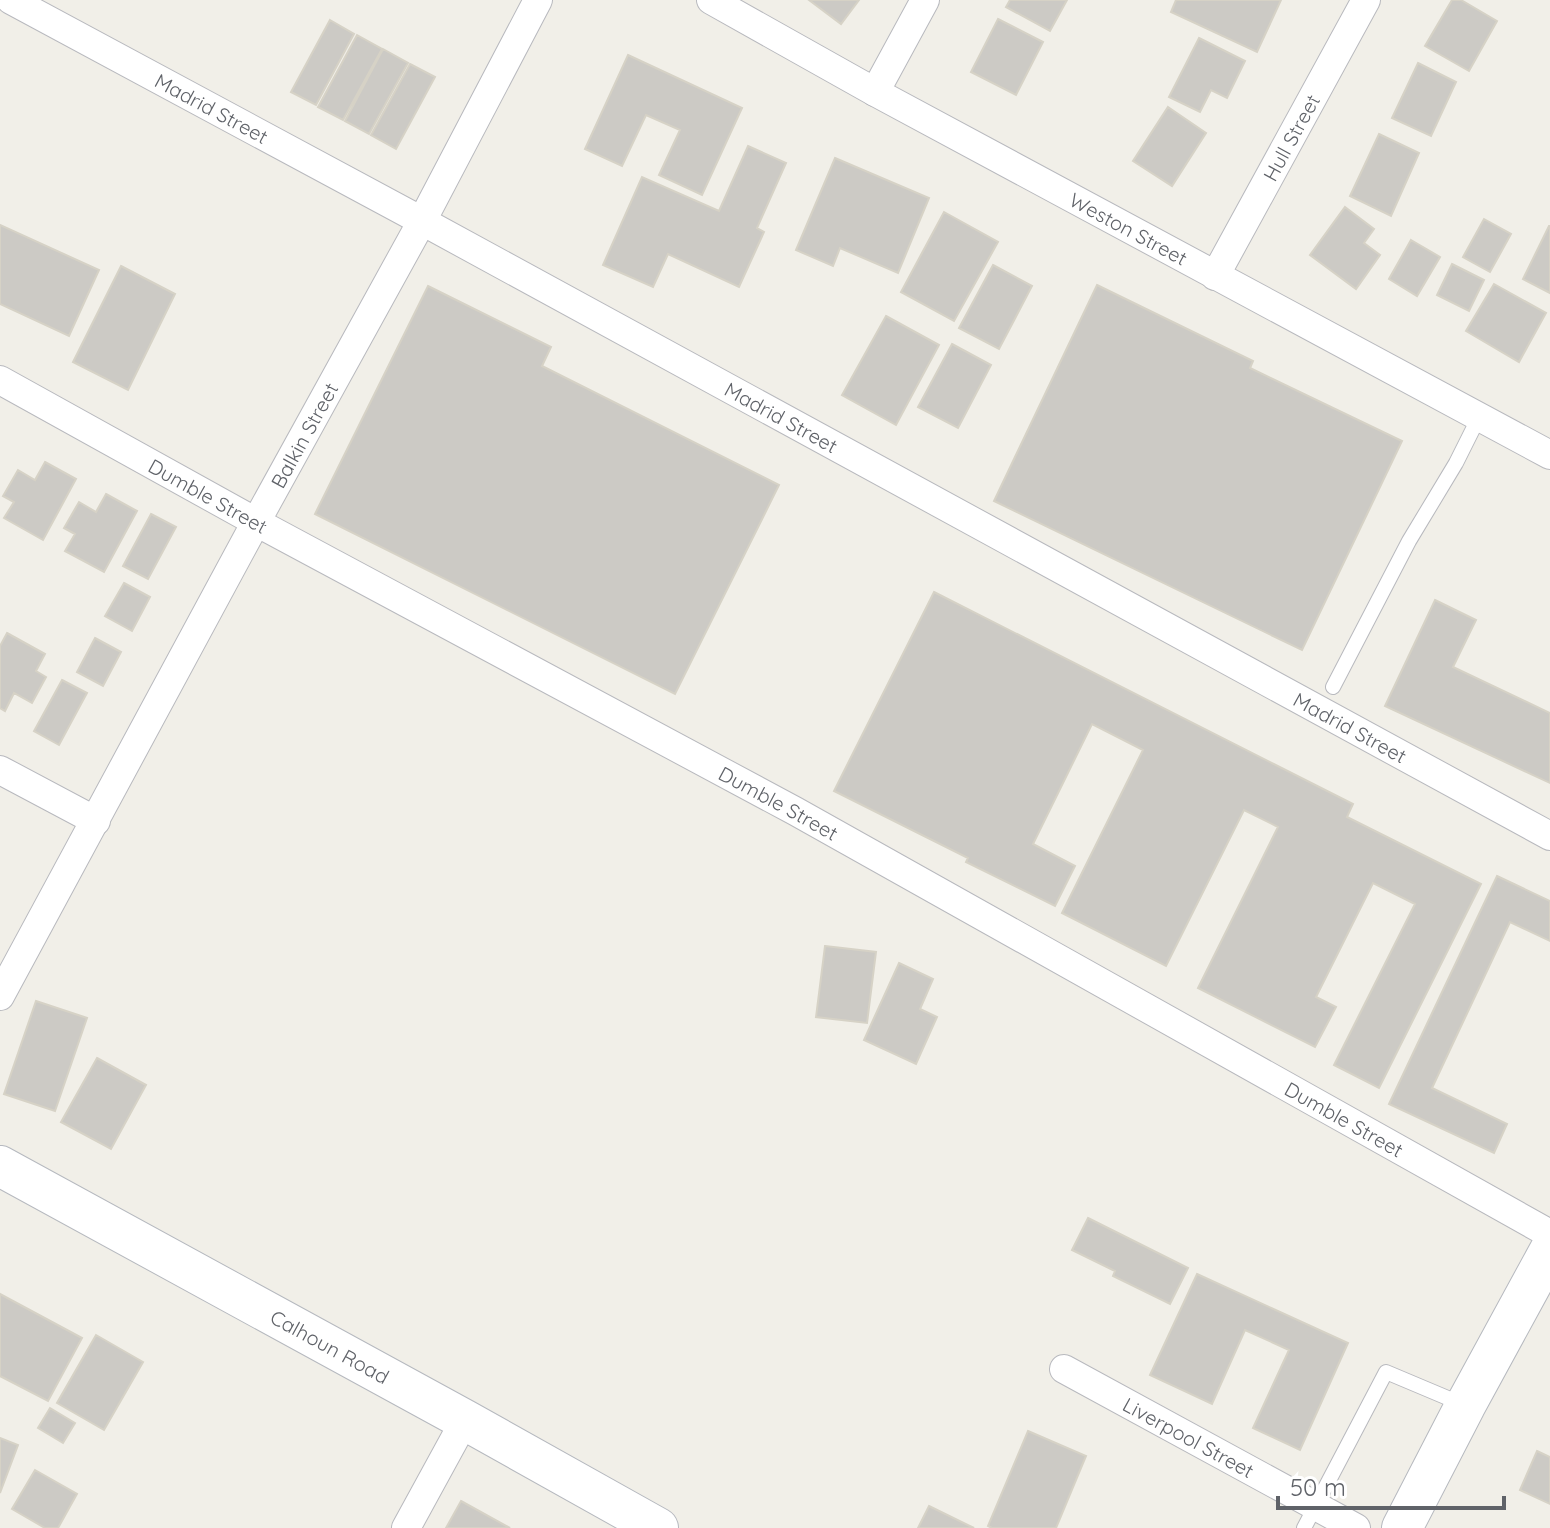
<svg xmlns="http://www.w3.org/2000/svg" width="1550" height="1528" viewBox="0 0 1550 1528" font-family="Quicksand,sans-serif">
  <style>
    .building { fill: #cccac5; stroke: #d6d2c6; stroke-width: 2 }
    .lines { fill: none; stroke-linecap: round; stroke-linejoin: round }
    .lane-casing { stroke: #b8b9be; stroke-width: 16 }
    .street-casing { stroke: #b8b9be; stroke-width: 30 }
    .secondary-casing { stroke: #b6b9bf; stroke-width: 42 }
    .lane { stroke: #fff; stroke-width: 14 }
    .street { stroke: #fff; stroke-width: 28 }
    .secondary { stroke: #fff; stroke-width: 40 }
    .labels { text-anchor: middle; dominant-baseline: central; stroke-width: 6; stroke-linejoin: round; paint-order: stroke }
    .street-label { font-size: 20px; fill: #5f6268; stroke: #fff }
  </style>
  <rect width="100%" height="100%" fill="#f1efe8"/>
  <path class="building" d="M 809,0 L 859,0 L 841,24 Z
    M 1010,0 L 1067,0 L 1050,31 L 1006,7 Z
    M 1176,0 L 1281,0 L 1257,52 L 1171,12 Z
    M 1452,0 L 1461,0 L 1497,21 L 1469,71 L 1425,46 Z
    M 998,19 L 1043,42 L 1016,95 L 971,72 Z
    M 330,20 L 354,34 L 316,105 L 291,92 Z
    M 357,35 L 382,49 L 343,120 L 318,107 Z
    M 1199,38 L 1245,61 L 1227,98 L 1211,90 L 1200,112 L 1169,97 Z
    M 383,49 L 408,63 L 369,134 L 345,121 Z
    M 628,55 L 742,108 L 702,195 L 659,175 L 680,130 L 646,115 L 622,166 L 585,149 Z
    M 1418,63 L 1456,82 L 1431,136 L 1392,118 Z
    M 410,64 L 435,77 L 396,149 L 371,135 Z
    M 1168,107 L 1206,133 L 1172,186 L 1133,161 Z
    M 1379,134 L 1419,153 L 1391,216 L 1350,196 Z
    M 748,146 L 786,163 L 757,228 L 764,232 L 739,287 L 668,254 L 653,287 L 603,265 L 642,177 L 719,211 Z
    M 835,158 L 929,198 L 898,273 L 840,248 L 833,266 L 796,250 Z
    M 1345,207 L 1374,229 L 1364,243 L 1380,255 L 1356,289 L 1310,255 Z
    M 944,212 L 998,242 L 954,321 L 901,292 Z
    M 1484,219 L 1511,234 L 1490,272 L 1463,257 Z
    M 0,225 L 99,270 L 69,336 L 0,304 Z
    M 1549,226 L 1550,226 L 1550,293 L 1523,279 Z
    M 1411,240 L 1440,257 L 1417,296 L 1389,279 Z
    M 1452,264 L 1484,280 L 1469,311 L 1437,295 Z
    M 993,265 L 1032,286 L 999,349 L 959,328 Z
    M 121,266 L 175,294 L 128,390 L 73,362 Z
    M 1494,284 L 1546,313 L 1519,362 L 1466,331 Z
    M 1097,285 L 1253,361 L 1250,368 L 1402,441 L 1302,650 L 994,501 Z
    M 428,286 L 551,347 L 542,366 L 779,485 L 675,694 L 315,514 Z
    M 886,316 L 939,345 L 896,425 L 842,395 Z
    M 952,344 L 991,365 L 958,428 L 918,407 Z
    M 45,462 L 76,479 L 43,540 L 4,518 L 14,502 L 3,496 L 18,470 L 35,480 Z
    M 106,494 L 137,511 L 104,572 L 65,551 L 75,534 L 64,528 L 79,502 L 96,512 Z
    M 151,514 L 176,527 L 148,579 L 123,566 Z
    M 124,583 L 150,597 L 132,631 L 105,616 Z
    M 934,592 L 1353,804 L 1347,817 L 1481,884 L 1379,1088 L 1334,1065 L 1415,904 L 1373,883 L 1316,997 L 1336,1007 L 1315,1047 L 1198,988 L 1278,827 L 1244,810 L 1166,966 L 1062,913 L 1143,750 L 1092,724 L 1033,844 L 1075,866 L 1055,906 L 966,862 L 968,858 L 834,791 Z
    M 1435,600 L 1476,620 L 1453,667 L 1550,713 L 1550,783 L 1385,706 Z
    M 7,633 L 45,654 L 36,671 L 46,677 L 32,703 L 14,693 L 5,711 L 0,708 L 0,646 Z
    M 95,638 L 121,652 L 103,686 L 77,672 Z
    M 62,680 L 87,693 L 59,745 L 34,731 Z
    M 1497,876 L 1550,901 L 1550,941 L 1510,922 L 1432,1088 L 1507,1124 L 1494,1153 L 1389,1104 Z
    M 825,946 L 876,952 L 867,1023 L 816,1017 Z
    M 899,963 L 933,979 L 920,1009 L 937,1017 L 916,1064 L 864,1040 Z
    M 36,1001 L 87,1018 L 55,1111 L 4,1094 Z
    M 97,1058 L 146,1085 L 111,1149 L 61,1122 Z
    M 1088,1218 L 1188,1268 L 1170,1304 L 1113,1276 L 1115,1271 L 1072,1250 Z
    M 1197,1274 L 1348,1343 L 1300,1450 L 1253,1428 L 1289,1350 L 1245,1330 L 1212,1404 L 1150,1375 Z
    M 0,1294 L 82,1338 L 48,1401 L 0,1376 Z
    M 96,1335 L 143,1362 L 104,1430 L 57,1403 Z
    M 50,1408 L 75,1423 L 63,1443 L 38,1428 Z
    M 1028,1431 L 1086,1456 L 1056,1528 L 992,1528 L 988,1526 Z
    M 0,1438 L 18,1445 L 0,1493 Z
    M 1537,1451 L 1550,1457 L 1550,1504 L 1520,1490 Z
    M 35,1470 L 77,1494 L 58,1528 L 45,1528 L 12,1509 Z
    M 461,1501 L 510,1528 L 446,1528 Z
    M 929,1506 L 974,1528 L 918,1528 Z"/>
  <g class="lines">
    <defs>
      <path id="lane" d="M 1333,687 L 1409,541 L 1456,463 L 1479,417
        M 1304,1528 L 1386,1372 L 1462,1404"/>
      <g id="street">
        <path id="s1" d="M 11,0 L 422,221 L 1550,836"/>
        <path id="s2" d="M 711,0 L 875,92 L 1550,455"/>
        <path d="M 875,92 L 925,0"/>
        <path id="s3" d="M 1215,276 L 1366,0"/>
        <path id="s4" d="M 0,380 L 256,522 L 795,811 L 1550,1234"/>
        <path d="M 0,770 L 96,821"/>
        <path id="s5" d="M 0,996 L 256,522 L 422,221 L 538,0"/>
        <path id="s6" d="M 1064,1369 L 1356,1528"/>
        <path d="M 406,1528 L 465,1420"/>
      </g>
      <g id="secondary">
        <path id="s7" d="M 0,1166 L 465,1420 L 658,1528"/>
        <path d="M 1402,1528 L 1465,1406 L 1550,1250"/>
      </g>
    </defs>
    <use href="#lane" class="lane-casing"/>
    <use href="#street" class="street-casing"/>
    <use href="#secondary" class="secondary-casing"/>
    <use href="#lane" class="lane"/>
    <use href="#street" class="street"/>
    <use href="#secondary" class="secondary"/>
  </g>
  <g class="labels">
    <g class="street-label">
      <text stroke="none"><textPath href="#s1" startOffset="228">Madrid Street</textPath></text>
      <text stroke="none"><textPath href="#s3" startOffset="158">Hull Street</textPath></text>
      <text stroke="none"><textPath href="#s2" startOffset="476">Weston Street</textPath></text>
      <text stroke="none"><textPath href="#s1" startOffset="876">Madrid Street</textPath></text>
      <text stroke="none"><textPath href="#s5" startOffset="638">Balkin Street</textPath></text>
      <text stroke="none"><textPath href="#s4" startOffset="238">Dumble Street</textPath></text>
      <text stroke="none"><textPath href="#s1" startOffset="1524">Madrid Street</textPath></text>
      <text stroke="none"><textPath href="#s4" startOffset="886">Dumble Street</textPath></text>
      <text stroke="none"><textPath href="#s4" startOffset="1534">Dumble Street</textPath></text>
      <text stroke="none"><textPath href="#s7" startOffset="376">Calhoun Road</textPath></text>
      <text stroke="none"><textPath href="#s6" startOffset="142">Liverpool Street</textPath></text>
    </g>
  </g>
  <path d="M1278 1496v12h226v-12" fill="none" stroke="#5f6268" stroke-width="4"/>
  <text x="1290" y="1496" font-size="24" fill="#5f6268" stroke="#ffffff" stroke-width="6" paint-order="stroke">50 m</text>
</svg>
